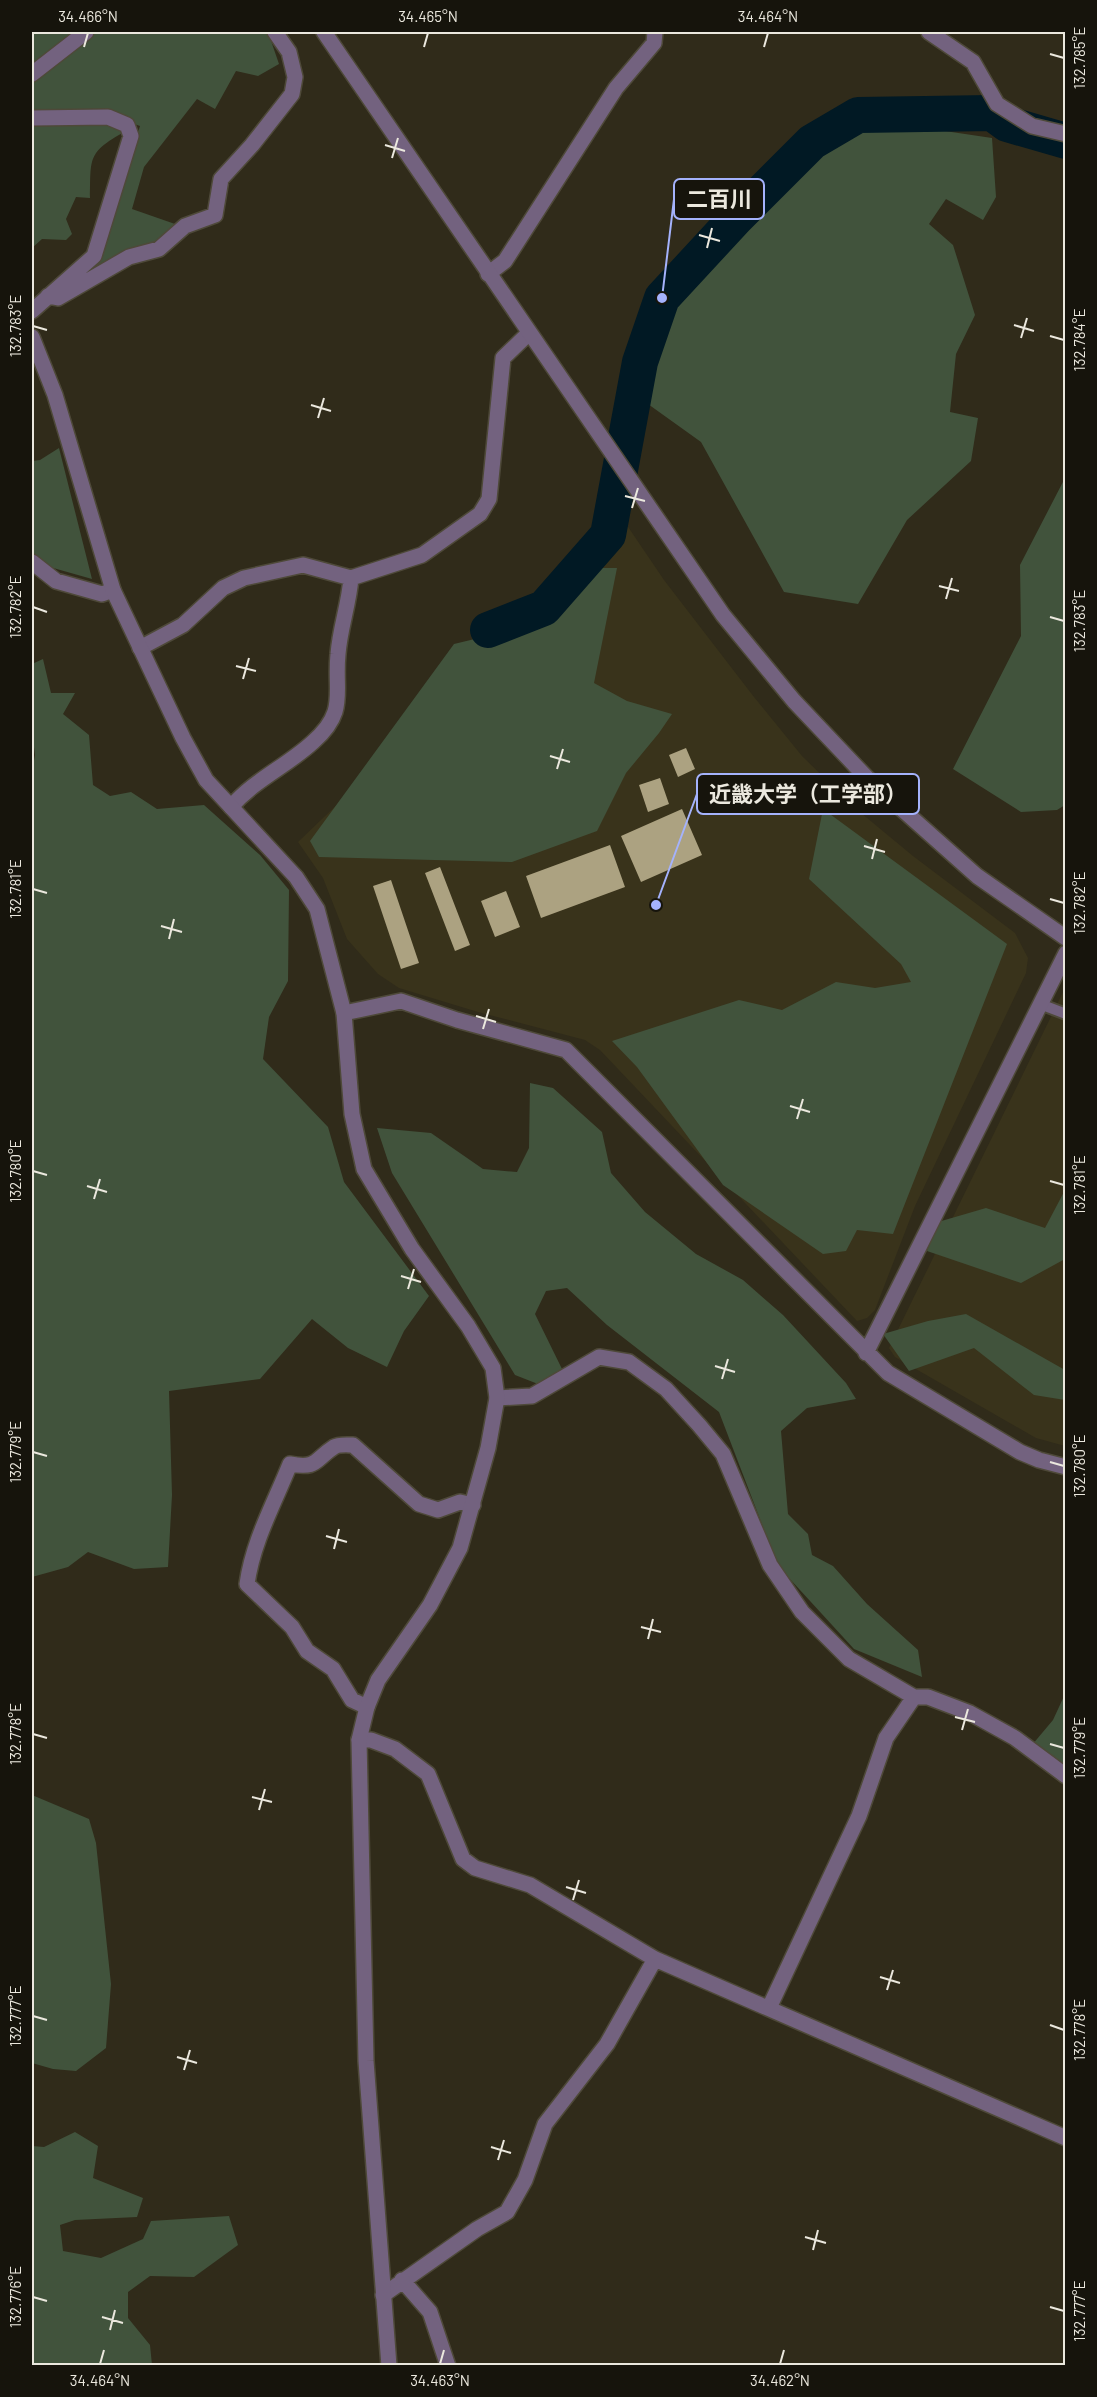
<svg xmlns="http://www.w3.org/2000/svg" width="1097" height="2397" viewBox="0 0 1097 2397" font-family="Barlow,'Noto Sans JP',sans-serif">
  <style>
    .built { fill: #39331b }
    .green { fill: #41533c }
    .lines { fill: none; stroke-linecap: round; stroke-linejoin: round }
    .river { stroke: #011924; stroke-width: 36 }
    .building { fill: #aca281 }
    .service-casing { stroke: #4e4939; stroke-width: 14 }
    .minor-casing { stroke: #4e4939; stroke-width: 18 }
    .tertiary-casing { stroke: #4e4939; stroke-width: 18 }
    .service { stroke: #73627f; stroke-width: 10 }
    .minor { stroke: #73627f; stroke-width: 15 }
    .tertiary { stroke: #73627f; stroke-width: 15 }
    .ticks { fill: none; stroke: #ebe8de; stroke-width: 2 }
    .leader { fill: none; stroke: #a4b2fc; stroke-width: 2 }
    .callout-dot { fill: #a4b2fc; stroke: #16140c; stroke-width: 2 }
    .callout { fill: #16140c; stroke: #a4b2fc; stroke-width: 2 }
    .callout-label { font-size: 22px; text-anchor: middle; font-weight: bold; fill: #ebe8de }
    .neatline { fill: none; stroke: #ebe8de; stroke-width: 2 }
    .ticks-label { font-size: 15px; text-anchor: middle; fill: #ebe8de }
  </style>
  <rect width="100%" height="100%" fill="#302b1a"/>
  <path class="built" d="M 622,518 L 664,580 L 754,697 L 802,756 L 855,808 L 913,856 L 1015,933 L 1028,958 L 1026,973 L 915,1206 L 875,1310 L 867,1318 L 857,1321 L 600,1050 L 585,1040 L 478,1012 L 399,988 L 378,974 L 347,939 L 323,878 L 298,842 L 611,542 Z
    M 1065,988 L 1065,1446 L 1036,1438 L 895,1357 L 889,1348 Z"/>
  <path class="green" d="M 32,32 L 76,32 L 32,65 Z
    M 95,32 L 268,32 L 279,64 L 258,76 L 236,71 L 215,109 L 197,99 L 144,167 L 132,209 L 175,224 L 156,245 L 91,273 L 86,269 L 100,257 L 140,126 L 109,115 L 32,112 L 32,79 Z
    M 864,119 L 992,138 L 996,197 L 983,220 L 946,199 L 929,224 L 953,245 L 975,315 L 956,354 L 950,412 L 978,418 L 971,461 L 907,520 L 858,604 L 784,592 L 701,442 L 634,394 L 655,324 L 715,235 L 789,160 Z
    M 109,121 L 124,132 C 87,153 91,158 90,198 L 76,197 L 66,219 L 72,234 L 66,240 L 42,239 L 32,248 L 32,124 Z
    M 59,448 L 92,579 L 32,562 L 32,461 L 40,460 Z
    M 1065,478 L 1065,805 L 1057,810 L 1021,812 L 953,769 L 1021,636 L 1020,565 Z
    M 598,568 L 617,568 L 594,683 L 627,701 L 672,714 L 659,733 L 626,773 L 597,831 L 512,862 L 319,857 L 310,841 L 454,644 L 487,636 L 549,611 Z
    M 43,659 L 51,693 L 75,693 L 63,714 L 89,735 L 93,785 L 110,796 L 131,792 L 157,809 L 204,805 L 260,855 L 289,890 L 288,981 L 269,1017 L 263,1059 L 328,1127 L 344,1182 L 429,1296 L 404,1331 L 387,1367 L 348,1348 L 312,1319 L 260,1379 L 169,1391 L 172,1495 L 168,1567 L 134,1569 L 88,1552 L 68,1567 L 32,1577 L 32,772 L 35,755 L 32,732 L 32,664 Z
    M 823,809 L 1007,944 L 893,1234 L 857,1230 L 846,1251 L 823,1254 L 723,1185 L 637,1067 L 612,1041 L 739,1000 L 782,1010 L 836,982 L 875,988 L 911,982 L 901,964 L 809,879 Z
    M 530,1083 L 553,1088 L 602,1132 L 611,1173 L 645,1212 L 696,1254 L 743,1280 L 783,1315 L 846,1383 L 856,1399 L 807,1408 L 781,1431 L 788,1514 L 808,1534 L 812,1555 L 833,1566 L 867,1604 L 918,1650 L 922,1677 L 854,1649 L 778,1566 L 719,1412 L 607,1325 L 567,1288 L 546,1291 L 535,1314 L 562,1369 L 538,1384 L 515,1375 L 392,1173 L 377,1128 L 431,1133 L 483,1169 L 517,1172 L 529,1148 Z
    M 1065,1190 L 1065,1259 L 1021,1283 L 927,1251 L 938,1222 L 986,1208 L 1045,1228 Z
    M 966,1314 L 1065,1370 L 1065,1400 L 1034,1395 L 974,1348 L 909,1371 L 883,1334 L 928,1321 Z
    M 1065,1694 L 1065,1768 L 1032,1745 L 1053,1720 Z
    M 32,1795 L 89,1819 L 96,1843 L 111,1984 L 106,2048 L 76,2071 L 53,2069 L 32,2063 Z
    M 75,2132 L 98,2146 L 93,2178 L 143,2198 L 137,2217 L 75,2220 L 60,2225 L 63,2251 L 101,2258 L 143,2239 L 151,2221 L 229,2216 L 238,2245 L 194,2277 L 150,2276 L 128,2292 L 128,2318 L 150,2345 L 152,2365 L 32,2365 L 32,2146 L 44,2147 Z"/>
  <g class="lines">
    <path class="river" d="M 488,630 L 544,608 L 608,535 L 640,362 L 662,298 L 736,218 L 812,142 L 858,115 L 992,113 L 1007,124 L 1066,141"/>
  </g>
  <path class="building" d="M 686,748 L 695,769 L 678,777 L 669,755 Z
    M 660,778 L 669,804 L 648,812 L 639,785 Z
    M 682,809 L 702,855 L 641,882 L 621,836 Z
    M 610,845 L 625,887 L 541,918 L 526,876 Z
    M 440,867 L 470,945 L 455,951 L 425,873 Z
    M 391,880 L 419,963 L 401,969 L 373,886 Z
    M 506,891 L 520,927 L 495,937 L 481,901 Z"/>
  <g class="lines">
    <defs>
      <path id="service" d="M 1040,1004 L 1066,1014"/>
      <path id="minor" d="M 929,32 L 973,62 L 997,104 L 1032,126 L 1066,134
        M 32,74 L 86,32
        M 32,118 L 108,117 L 127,125 L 131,136 L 94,256 L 32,311
        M 488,274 L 505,261 L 616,88 L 654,43 L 655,32
        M 48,296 L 58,298 L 129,257 L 159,249 L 185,226 L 215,215 L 221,179 L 252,145 L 292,94 L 295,77 L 289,52 L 275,32
        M 32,562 L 56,581 L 102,594 L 113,590
        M 140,648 L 183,625 L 223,588 L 244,578 L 303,565 L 351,578 L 422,555 L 480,514 L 489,499 L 503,358 L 529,333
        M 231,807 C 254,780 287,766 313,742 C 348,711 334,693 338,654 C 340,628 349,604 351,578
        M 344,1013 L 401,1001 L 457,1020 L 566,1050 L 888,1373 L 1020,1452 L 1039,1460 L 1066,1467
        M 866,1353 L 1066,953
        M 497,1398 L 532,1396 L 599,1357 L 629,1362 L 666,1389 L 699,1425 L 723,1454 L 770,1565 L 802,1612 L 849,1659 L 914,1697 L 928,1697 L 970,1713 L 1015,1738 L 1066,1776
        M 367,1707 L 352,1700 L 333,1669 L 307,1651 L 292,1627 L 247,1584 C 253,1541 274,1504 290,1464 C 318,1469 314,1460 334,1447 C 339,1444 347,1445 353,1445 L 419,1504 L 438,1510 L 460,1502 L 473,1505
        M 359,1740 L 371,1740 L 395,1749 L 428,1774 L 463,1859 L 475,1868 L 530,1885 L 655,1959 L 1066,2138
        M 769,2008 L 859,1816 L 886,1738 L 914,1697
        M 402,2280 L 430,2312 L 448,2366
        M 383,2295 L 477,2229 L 507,2212 L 525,2180 L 545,2124 L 607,2044 L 655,1959"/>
      <path id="tertiary" d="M 324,32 L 723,615 L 794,701 L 867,778 L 977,876 L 1066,938
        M 32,337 L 55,395 L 113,590 L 183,738 L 206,780 L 296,877 L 317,909 L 344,1013 L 352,1114 L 364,1169 L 412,1249 L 468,1326 L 493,1368 L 497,1398 L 488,1448 L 460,1548 L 430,1605 L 378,1680 L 367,1707 L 359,1740 L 366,2061 L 389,2366"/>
    </defs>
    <use href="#service" class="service-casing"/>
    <use href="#minor" class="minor-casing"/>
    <use href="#tertiary" class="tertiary-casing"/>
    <use href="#service" class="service"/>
    <use href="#minor" class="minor"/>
    <use href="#tertiary" class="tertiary"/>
  </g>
  <path class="ticks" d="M 84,47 L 88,33M 424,47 L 428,33M 764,47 L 768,33M 1050,54 L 1064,58M 385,145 L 405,151M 392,158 L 398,138M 699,235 L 720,241M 707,248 L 712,228M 1014,325 L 1034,331M 33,326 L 47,330M 1050,336 L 1064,340M 1021,338 L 1027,318M 311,405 L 331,411M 318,418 L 324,398M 625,496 L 645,501M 632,508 L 638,488M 939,586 L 959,591M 946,599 L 952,578M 33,607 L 47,612M 1050,617 L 1064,621M 236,666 L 256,671M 243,679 L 249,658M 550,756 L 570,762M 557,769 L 563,749M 864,846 L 885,852M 872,859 L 877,839M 33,889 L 47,893M 1050,899 L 1064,903M 161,926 L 182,932M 169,939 L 174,919M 476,1016 L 496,1022M 483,1029 L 489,1009M 790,1106 L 810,1112M 797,1119 L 803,1099M 33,1171 L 47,1175M 1050,1181 L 1064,1185M 87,1186 L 107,1192M 94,1199 L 100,1179M 401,1276 L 421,1282M 408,1289 L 414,1269M 715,1366 L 735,1372M 722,1379 L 728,1359M 33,1452 L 47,1456M 1050,1462 L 1064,1466M 326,1536 L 347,1542M 334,1549 L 339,1529M 641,1627 L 661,1632M 648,1639 L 653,1619M 955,1717 L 975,1722M 962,1730 L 968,1709M 33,1734 L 47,1738M 1050,1744 L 1064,1748M 252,1797 L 272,1802M 259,1810 L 265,1789M 566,1887 L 586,1893M 573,1900 L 579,1880M 880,1977 L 900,1983M 887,1990 L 893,1970M 33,2016 L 47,2020M 1050,2025 L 1064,2030M 177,2057 L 197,2063M 184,2070 L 190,2050M 491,2147 L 511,2153M 498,2160 L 504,2140M 805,2237 L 826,2243M 813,2250 L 818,2230M 33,2297 L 47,2301M 1050,2307 L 1064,2311M 102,2317 L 123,2323M 110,2330 L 115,2310M 100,2364 L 104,2350M 440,2364 L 444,2350M 780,2364 L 784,2350"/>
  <path class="leader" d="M662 298L674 199M656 905L697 794"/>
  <g class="callout-dot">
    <circle cx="662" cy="298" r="6"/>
    <circle cx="656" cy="905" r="6"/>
  </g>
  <g class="callout">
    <rect x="674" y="179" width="90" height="40" rx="6"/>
    <rect x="697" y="774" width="222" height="40" rx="6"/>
  </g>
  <g class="callout-label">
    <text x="719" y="207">二百川</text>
    <text x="808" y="802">近畿大学（工学部）</text>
  </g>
  <rect width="1097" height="2397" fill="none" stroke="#16140c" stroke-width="66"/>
  <rect x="33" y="33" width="1031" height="2331" class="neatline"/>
  <g class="ticks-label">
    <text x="88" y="22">34.466°N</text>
    <text x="428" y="22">34.465°N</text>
    <text x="768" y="22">34.464°N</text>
    <text transform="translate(1080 58) rotate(-90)" y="5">132.785°E</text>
    <text transform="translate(16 326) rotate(-90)" y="5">132.783°E</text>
    <text transform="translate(1080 340) rotate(-90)" y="5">132.784°E</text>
    <text transform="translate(16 607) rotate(-90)" y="5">132.782°E</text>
    <text transform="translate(1080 621) rotate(-90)" y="5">132.783°E</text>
    <text transform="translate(16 889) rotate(-90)" y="5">132.781°E</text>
    <text transform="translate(1080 903) rotate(-90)" y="5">132.782°E</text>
    <text transform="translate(16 1171) rotate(-90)" y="5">132.780°E</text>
    <text transform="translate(1080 1185) rotate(-90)" y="5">132.781°E</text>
    <text transform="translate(16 1452) rotate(-90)" y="5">132.779°E</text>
    <text transform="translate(1080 1466) rotate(-90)" y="5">132.780°E</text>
    <text transform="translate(16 1734) rotate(-90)" y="5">132.778°E</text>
    <text transform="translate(1080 1748) rotate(-90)" y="5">132.779°E</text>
    <text transform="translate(16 2016) rotate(-90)" y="5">132.777°E</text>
    <text transform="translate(1080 2030) rotate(-90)" y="5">132.778°E</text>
    <text transform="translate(16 2297) rotate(-90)" y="5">132.776°E</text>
    <text transform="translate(1080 2311) rotate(-90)" y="5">132.777°E</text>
    <text x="100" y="2386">34.464°N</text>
    <text x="440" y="2386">34.463°N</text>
    <text x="780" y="2386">34.462°N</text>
  </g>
</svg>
